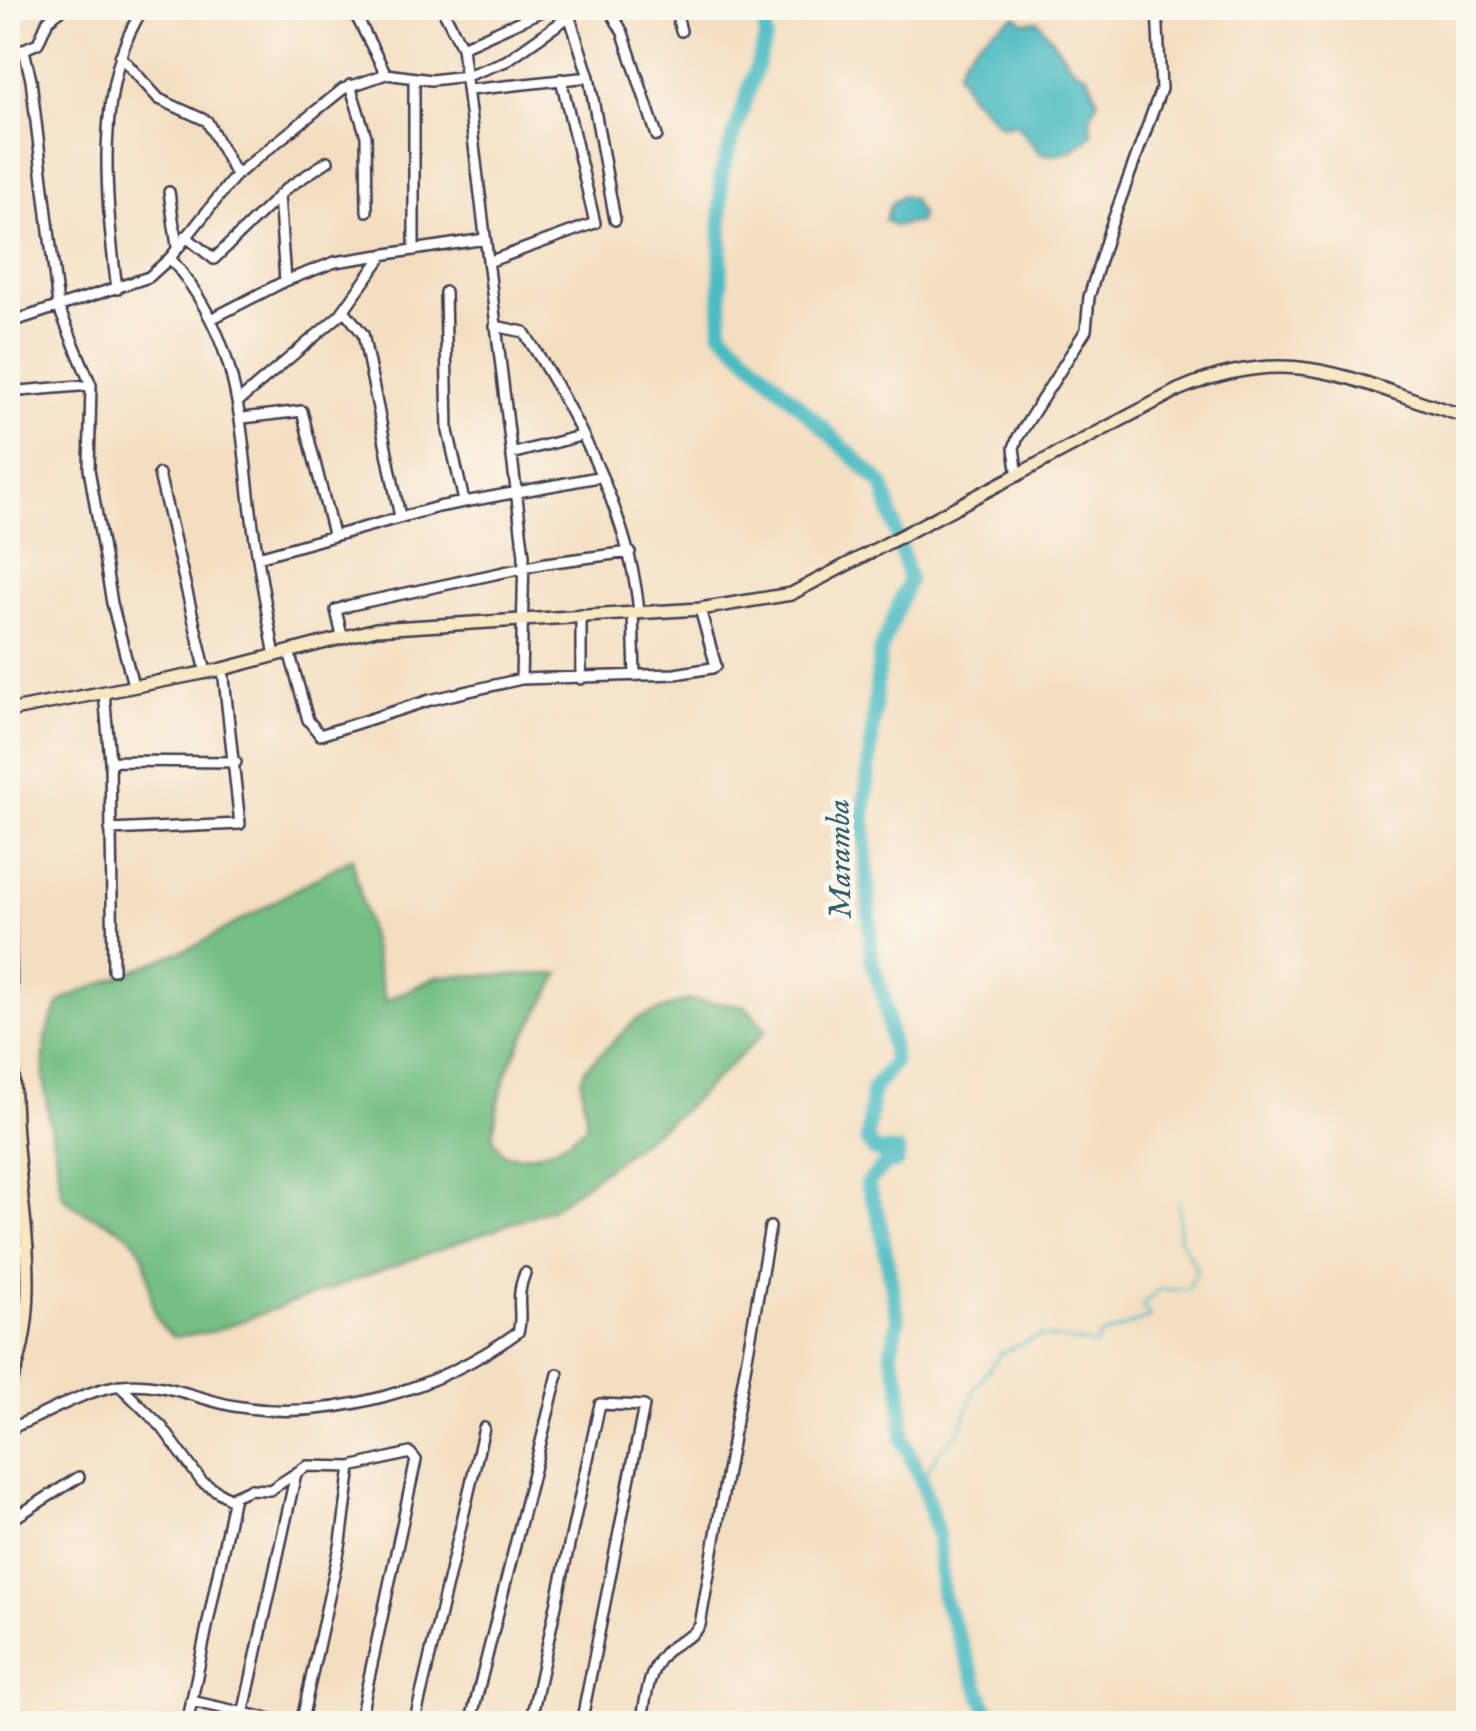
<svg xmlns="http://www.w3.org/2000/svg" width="1476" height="1731" viewBox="0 0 1476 1731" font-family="'IM FELL English',serif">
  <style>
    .forest { fill: #74be85; stroke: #4b7060; stroke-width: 2.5 }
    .water { fill: #4cbbc2; stroke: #376e7e; stroke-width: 2.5 }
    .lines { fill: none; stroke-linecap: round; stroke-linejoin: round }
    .stream { stroke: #4cbbc2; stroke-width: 2.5 }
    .river { stroke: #4cbbc2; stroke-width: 15 }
    .street-casing { stroke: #423e4f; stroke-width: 14 }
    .secondary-casing { stroke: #423e4f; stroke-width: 16 }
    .street { stroke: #fff; stroke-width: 9 }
    .secondary { stroke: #f7e8c3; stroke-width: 11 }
    .labels { text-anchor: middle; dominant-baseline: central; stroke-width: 10; stroke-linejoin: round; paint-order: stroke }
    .water-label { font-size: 32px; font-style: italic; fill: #335f71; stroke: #fbf7ec }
  </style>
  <rect width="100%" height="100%" fill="#fbf7ec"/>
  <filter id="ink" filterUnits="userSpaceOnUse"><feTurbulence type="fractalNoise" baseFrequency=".01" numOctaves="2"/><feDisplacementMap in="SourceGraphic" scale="20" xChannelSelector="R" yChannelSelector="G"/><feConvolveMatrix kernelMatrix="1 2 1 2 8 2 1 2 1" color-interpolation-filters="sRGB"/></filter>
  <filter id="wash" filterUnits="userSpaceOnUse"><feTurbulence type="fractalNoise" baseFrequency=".0048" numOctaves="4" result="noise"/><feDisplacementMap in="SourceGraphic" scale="40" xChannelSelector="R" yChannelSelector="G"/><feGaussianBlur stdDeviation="2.25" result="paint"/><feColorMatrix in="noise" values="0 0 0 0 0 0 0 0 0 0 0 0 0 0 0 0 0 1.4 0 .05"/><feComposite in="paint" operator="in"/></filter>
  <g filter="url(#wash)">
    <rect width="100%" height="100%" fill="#f4dec1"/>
    <path class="forest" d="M 352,858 L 385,1001 L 439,976 L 560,974 C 526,1039 500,1060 493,1139 L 504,1154 C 537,1160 562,1147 587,1125 L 581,1081 L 585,1069 L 637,1019 L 687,1000 L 745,1006 L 767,1030 L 682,1111 L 553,1208 L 211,1332 L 173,1337 C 142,1314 157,1282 141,1251 C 122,1216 80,1222 61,1192 C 56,1135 23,1047 64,999 L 199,944 Z"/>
    <path class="water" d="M 1015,16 L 1025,22 L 1038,21 L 1073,67 L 1088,76 L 1098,101 L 1090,117 L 1092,134 C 1076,151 1063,158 1040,153 L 1016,124 L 1000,126 L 969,94 L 957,72 C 966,46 992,28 1015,16 Z
      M 902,196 L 912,199 L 921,215 L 919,222 L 895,226 L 885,220 L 891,204 Z"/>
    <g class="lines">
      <path class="stream" d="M 922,1481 L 939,1451 L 959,1433 L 975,1388 L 1001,1353 L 1041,1336 L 1097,1345 L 1099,1337 L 1150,1317 L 1142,1306 L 1158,1290 L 1188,1289 L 1197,1269 L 1179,1237 L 1179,1201"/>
      <path class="river" d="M 764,8 L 766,38 L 721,175 L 721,331 L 883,485 L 909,579 L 880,652 L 864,817 L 872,961 L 884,998 L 894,1062 L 873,1089 L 867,1141 L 875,1151 L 898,1151 L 897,1162 L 884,1165 L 867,1184 L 880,1221 L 898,1320 L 891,1353 L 901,1385 L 903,1440 L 922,1481 L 938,1536 L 943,1598 L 993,1724"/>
    </g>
  </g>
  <g filter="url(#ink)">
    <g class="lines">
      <defs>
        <path id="street" d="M 352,8 L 386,74
          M 442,8 L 462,47
          M 609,8 L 623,33 L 657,136
          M 675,8 L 681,31
          M 570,18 L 589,77 L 615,220
          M 24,50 L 31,80 L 58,306 L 91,385 L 89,469 L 112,603 L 133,685
          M 8,56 L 38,43 L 48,20 L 64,8
          M 120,56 L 159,99 L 207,121 L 236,175
          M 414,78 L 414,249
          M 350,85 L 366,136 L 367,211
          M 469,90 L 589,77
          M 169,192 L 177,246
          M 279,195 L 285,281
          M 185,236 L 214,259 L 287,188 L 328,161
          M 170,258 C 239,339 239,412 251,511 C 257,559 266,607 275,656
          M 488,262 L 595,223 L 561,79
          M 117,289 C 106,206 93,80 144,8
          M 445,292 L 448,431 L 464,501
          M 344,310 L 363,334 L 400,517
          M 211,319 L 285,281 L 335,262 L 485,239
          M 8,323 L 149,277 L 170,258 L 236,175 L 343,89 L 386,74 L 431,80 L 466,76 L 506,61 L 581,8
          M 495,326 L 524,332 C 575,412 631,518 639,613
          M 8,392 L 91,385
          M 240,400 L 340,315 L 384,254
          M 243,418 L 302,411 L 333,534
          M 511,454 L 580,436
          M 159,474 L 206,672
          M 1018,476 L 1014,448 L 1018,437 L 1086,330 L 1089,297 L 1109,231 L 1161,89 L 1157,8
          M 258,557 L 438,507 L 598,477
          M 633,613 L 635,676
          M 342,636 L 336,610 L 351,605 L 546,563 L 630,552
          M 289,651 L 308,720 L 320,735 L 430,700 L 521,679 L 524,555 L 462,47 L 549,8
          M 521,679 L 675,674 L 712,668 L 716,666 L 700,609
          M 581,679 L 581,615
          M 104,692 L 110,761 L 113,970
          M 110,761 L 236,762
          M 110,830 L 240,824 L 223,669
          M 8,1250 L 28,1248
          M 119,1385 L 162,1427 L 202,1482 L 232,1500
          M 8,1429 C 45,1416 82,1390 122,1385 C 161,1380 197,1399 234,1406 C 332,1423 439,1389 518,1332 C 524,1315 514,1299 525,1273
          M 8,1522 L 79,1477
          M 191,1701 L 293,1724
          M 187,1724 L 234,1496 L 250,1489 L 270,1490 L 307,1466 L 351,1467 L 410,1453 L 416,1460 L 359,1724
          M 241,1724 L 296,1473
          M 301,1724 L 341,1542 L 351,1467
          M 414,1724 L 484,1428
          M 470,1724 L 558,1374
          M 530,1724 L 600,1404 L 644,1406 L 581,1724
          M 641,1724 C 646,1699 648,1666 669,1649 C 680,1639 692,1639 700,1625 L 770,1227"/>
        <path id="secondary" d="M 8,711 L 223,669 L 376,629 L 700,609 L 791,594 L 1178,390 C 1297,339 1354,384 1468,417
          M 8,837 C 10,931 10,1025 15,1119 C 19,1209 46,1303 8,1390"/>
      </defs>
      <use href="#street" class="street-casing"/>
      <use href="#secondary" class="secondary-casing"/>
      <use href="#street" class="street"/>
      <use href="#secondary" class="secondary"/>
    </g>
  </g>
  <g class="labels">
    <g class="water-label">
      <text transform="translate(841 859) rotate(-91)">Maramba</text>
    </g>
  </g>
  <rect width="1476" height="1731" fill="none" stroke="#fbf7ec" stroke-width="40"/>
</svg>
